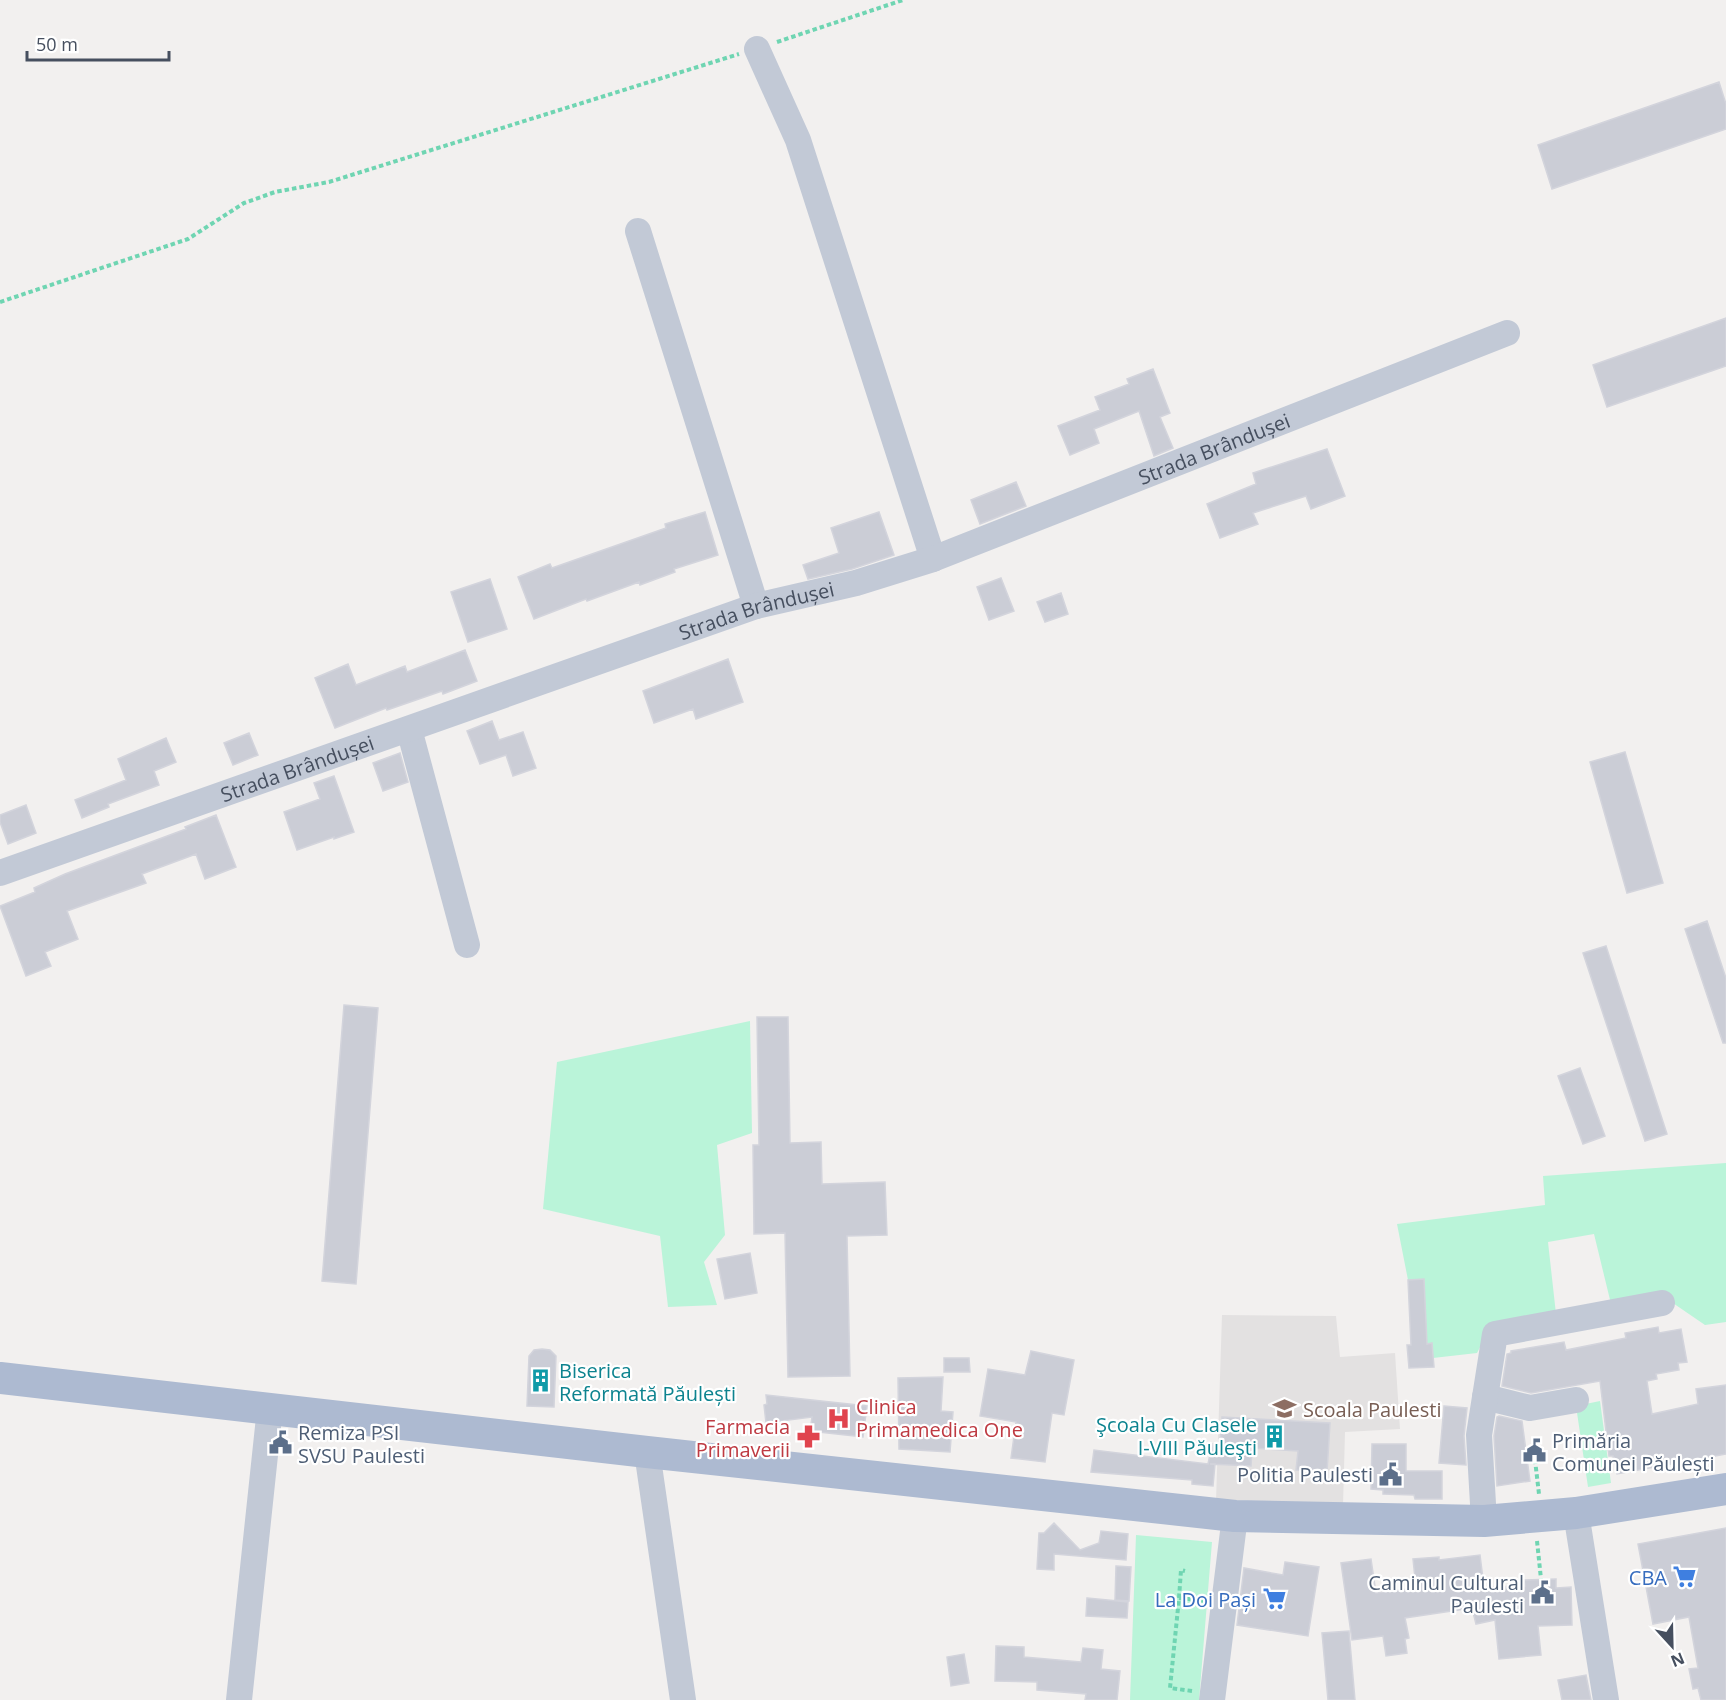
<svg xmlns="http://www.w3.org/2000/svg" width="1726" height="1700" viewBox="0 0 1726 1700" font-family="'Open Sans',sans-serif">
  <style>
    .education { fill: #e3e1e1 }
    .green { fill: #baf4d9 }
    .building { fill: #cbcdd6; stroke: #d3d4dc; stroke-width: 1.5 }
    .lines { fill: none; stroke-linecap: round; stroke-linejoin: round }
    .path { stroke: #6fd5b2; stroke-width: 4; stroke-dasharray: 4.5 3; stroke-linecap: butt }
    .minor { stroke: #c2c9d6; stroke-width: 26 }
    .major { stroke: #adbad1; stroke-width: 32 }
    .labels { text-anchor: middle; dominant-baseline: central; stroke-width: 4.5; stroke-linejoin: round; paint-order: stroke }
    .street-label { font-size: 20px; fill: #464f5f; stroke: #fff }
    .culture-label { font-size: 20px; fill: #0d838f; stroke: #fff; text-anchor: start }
    .health-label { font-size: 20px; fill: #be3a42; stroke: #fff; text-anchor: start }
    .education-label { font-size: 20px; fill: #785e54; stroke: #fff; text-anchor: start }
    .service-label { font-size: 20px; fill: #4e5e75; stroke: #fff; text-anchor: start }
    .shop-label { font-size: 20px; fill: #366cbe; stroke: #fff; text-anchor: end }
  </style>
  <rect width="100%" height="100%" fill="#f2f0ef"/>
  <path class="education" d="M 1222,1315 L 1336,1316 L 1340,1357 L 1395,1353 L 1400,1429 L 1345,1432 L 1343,1506 L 1216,1501 Z"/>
  <path class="green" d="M 750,1021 L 752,1133 L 717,1145 L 725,1235 L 704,1262 L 717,1305 L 668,1307 L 660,1236 L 543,1209 L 557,1062 Z
    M 1726,1163 L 1726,1322 L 1705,1325 L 1667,1299 L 1612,1308 L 1594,1234 L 1548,1242 L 1556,1314 L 1492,1324 L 1477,1353 L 1433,1358 L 1432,1344 L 1420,1344 L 1426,1327 L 1424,1280 L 1408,1280 L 1397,1224 L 1545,1205 L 1543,1176 Z
    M 1600,1401 L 1611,1483 L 1588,1487 L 1576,1406 Z
    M 1136,1535 L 1212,1542 L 1199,1700 L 1130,1700 Z"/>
  <path class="building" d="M 1719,82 L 1726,104 L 1726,129 L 1552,189 L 1538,145 Z
    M 1726,318 L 1726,366 L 1607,407 L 1593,365 Z
    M 1153,369 L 1170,413 L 1160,417 L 1173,448 L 1154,456 L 1139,411 L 1094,429 L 1099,443 L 1070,455 L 1058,426 L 1100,410 L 1095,397 L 1129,384 L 1127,379 Z
    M 1327,449 L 1345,496 L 1311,509 L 1306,496 L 1253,513 L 1258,524 L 1220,538 L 1207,504 L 1256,484 L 1253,473 Z
    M 1016,482 L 1026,506 L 980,524 L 971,500 Z
    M 705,512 L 718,555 L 674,569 L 675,572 L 640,585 L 639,582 L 587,601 L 586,599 L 534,619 L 518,577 L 550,564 L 552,568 L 666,528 L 665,524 Z
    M 879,512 L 894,555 L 852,569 L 808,579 L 803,565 L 839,553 L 831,528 Z
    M 1001,578 L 1014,611 L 989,620 L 977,587 Z
    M 490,579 L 507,629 L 468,642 L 451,592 Z
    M 1061,593 L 1068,614 L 1045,622 L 1037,602 Z
    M 465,650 L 477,681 L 443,694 L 442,691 L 387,710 L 386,708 L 335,728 L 315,678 L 348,664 L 356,685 L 405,666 L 407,672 Z
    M 728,659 L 743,702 L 696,719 L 693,709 L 654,723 L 643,691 Z
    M 492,721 L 499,740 L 523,732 L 536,768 L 513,776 L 506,755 L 480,764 L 467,731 Z
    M 249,733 L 258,755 L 233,765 L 224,743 Z
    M 166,738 L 176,762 L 154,771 L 159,785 L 108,804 L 109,807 L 82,818 L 75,800 L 126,780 L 118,759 Z
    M 1625,752 L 1663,883 L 1627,893 L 1590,762 Z
    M 400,753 L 408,782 L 383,791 L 373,763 Z
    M 334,776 L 354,832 L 334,839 L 334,837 L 297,850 L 284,812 L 320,799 L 314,783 Z
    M 26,805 L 36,833 L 8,844 L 0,822 L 0,815 Z
    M 216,815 L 236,867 L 205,879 L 196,854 L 142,874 L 146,883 L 67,911 L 78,939 L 45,952 L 51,966 L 26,976 L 0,906 L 35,892 L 34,888 L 65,874 L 186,829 L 185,827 Z
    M 1707,921 L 1726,978 L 1726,1043 L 1723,1043 L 1685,929 Z
    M 1606,946 L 1667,1134 L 1645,1141 L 1583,953 Z
    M 344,1005 L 378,1008 L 356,1284 L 322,1281 Z
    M 757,1017 L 788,1017 L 790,1143 L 821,1142 L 822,1184 L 885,1182 L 887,1235 L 847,1236 L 850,1376 L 788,1377 L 785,1233 L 754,1234 L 753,1145 L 759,1145 Z
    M 1580,1068 L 1605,1136 L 1583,1144 L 1558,1076 Z
    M 750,1253 L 757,1293 L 725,1299 L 717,1259 Z
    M 1424,1279 L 1427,1344 L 1432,1343 L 1434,1367 L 1409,1368 L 1407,1345 L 1411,1345 L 1408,1280 Z
    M 1658,1327 L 1659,1333 L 1681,1329 L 1687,1362 L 1678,1363 L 1679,1370 L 1656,1374 L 1657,1379 L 1647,1381 L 1652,1414 L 1698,1404 L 1696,1389 L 1726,1385 L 1726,1454 L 1617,1474 L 1613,1456 L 1609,1456 L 1600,1381 L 1531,1393 L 1502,1386 L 1507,1354 L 1511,1353 L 1511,1351 L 1564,1342 L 1566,1350 L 1626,1338 L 1625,1333 Z
    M 542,1349 L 550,1350 L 556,1356 L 554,1407 L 527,1406 L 529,1356 L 534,1350 Z
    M 1031,1351 L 1074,1360 L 1064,1415 L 1052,1413 L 1045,1462 L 1011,1458 L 1016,1422 L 980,1416 L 988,1369 L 1025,1375 Z
    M 944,1358 L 969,1358 L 970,1372 L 944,1372 Z
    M 943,1377 L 941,1411 L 953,1412 L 950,1452 L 899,1449 L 898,1378 Z
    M 766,1395 L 867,1406 L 863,1437 L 810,1431 L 812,1417 L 766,1423 L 764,1405 L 767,1404 Z
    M 1444,1406 L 1467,1408 L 1464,1436 L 1466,1465 L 1439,1463 Z
    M 1499,1416 L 1522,1421 L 1530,1481 L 1497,1486 L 1494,1436 L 1497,1417 Z
    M 1222,1417 L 1330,1423 L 1327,1472 L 1296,1470 L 1298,1451 L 1252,1448 L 1251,1466 L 1210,1464 L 1215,1464 L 1213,1486 L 1192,1484 L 1192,1480 L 1091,1472 L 1094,1450 L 1208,1464 L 1212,1444 L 1220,1445 Z
    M 1372,1444 L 1406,1444 L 1406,1471 L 1442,1471 L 1442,1499 L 1415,1499 L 1414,1495 L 1383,1494 L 1383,1490 L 1371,1489 Z
    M 1054,1523 L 1080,1550 L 1099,1543 L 1101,1531 L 1128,1534 L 1126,1560 L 1054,1554 L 1054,1570 L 1037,1569 L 1039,1533 L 1044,1533 Z
    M 1726,1528 L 1726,1700 L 1701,1700 L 1698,1688 L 1693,1689 L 1689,1669 L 1698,1668 L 1689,1617 L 1653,1624 L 1638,1544 Z
    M 1480,1555 L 1484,1587 L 1525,1586 L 1524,1580 L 1556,1579 L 1556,1588 L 1571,1587 L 1572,1625 L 1538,1626 L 1541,1655 L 1499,1659 L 1495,1620 L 1476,1624 L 1472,1608 L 1405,1618 L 1409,1638 L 1405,1639 L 1407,1653 L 1386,1656 L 1383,1636 L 1352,1640 L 1341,1563 L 1371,1559 L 1376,1593 L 1416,1588 L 1413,1559 L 1439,1557 L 1439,1560 Z
    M 1285,1562 L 1319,1567 L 1308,1636 L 1237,1625 L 1244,1568 L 1283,1575 Z
    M 1116,1566 L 1131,1567 L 1129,1601 L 1115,1600 Z
    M 1087,1598 L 1128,1602 L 1127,1618 L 1086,1616 Z
    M 1349,1631 L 1355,1700 L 1328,1700 L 1322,1633 Z
    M 996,1646 L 1024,1647 L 1024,1657 L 1081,1662 L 1083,1648 L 1103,1650 L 1101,1669 L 1120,1671 L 1117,1700 L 1085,1700 L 1086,1694 L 1037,1690 L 1037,1682 L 995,1681 Z
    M 964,1654 L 969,1683 L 951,1686 L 947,1657 Z
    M 1586,1675 L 1591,1700 L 1562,1700 L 1558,1680 Z"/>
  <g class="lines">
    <path class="path" d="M 777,42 L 903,0
      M 0,302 L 188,239 L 244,203 L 275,192 L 329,182 L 739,54
      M 1527,1461 L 1535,1460 L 1539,1494
      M 1537,1541 L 1541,1579
      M 1179,1598 L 1181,1570 L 1185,1571
      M 1192,1691 L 1170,1688 L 1179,1598 L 1205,1601"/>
    <g class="minor">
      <path d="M 757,49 L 798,140 L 933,559"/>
      <path d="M 638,231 L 756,606"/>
      <path d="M 409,729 L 467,945"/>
      <path id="s1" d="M 0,873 L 756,606 L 856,583 L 933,559 L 1507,333"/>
      <path d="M 1485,1397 L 1530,1408 L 1576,1400"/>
      <path d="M 647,1452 L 683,1700"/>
      <path d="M 1576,1513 L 1606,1700"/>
      <path d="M 1484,1521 L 1479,1435 L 1495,1334 L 1662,1303"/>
      <path d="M 239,1700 L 270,1408"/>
      <path d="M 1212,1700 L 1235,1516"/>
    </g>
    <path class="major" d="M 0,1378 L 647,1452 L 1235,1516 L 1484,1521 L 1576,1513 L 1726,1489"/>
  </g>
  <defs>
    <symbol id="building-bare" viewBox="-9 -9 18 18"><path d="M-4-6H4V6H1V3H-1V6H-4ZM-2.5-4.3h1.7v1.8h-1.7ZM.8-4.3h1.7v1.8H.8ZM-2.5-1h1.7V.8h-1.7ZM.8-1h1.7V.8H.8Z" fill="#0f9aa8" stroke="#fff" stroke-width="2.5" paint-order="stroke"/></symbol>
    <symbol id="school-bare" viewBox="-9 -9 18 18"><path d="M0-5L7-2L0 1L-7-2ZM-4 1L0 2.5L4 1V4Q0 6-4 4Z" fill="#8d6e63" stroke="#fff" stroke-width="2.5" paint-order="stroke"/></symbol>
    <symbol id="hospital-bare" viewBox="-9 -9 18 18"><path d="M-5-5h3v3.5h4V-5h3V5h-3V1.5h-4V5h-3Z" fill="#e0444e" stroke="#fff" stroke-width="2.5" paint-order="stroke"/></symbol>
    <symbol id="pharmacy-bare" viewBox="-9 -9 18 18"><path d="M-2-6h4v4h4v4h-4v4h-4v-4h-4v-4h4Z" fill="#e0444e" stroke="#fff" stroke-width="2.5" paint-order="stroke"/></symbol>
    <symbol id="civic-bare" viewBox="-9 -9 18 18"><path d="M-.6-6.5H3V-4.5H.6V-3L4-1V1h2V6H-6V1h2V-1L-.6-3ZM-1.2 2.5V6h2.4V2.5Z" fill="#5c6f8a" stroke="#fff" stroke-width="2.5" paint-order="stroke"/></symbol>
    <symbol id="supermarket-bare" viewBox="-9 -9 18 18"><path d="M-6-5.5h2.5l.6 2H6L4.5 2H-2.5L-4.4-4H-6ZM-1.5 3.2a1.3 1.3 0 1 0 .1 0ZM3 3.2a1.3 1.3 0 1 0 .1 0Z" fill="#3f7fe0" stroke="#fff" stroke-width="2.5" paint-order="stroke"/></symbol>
  </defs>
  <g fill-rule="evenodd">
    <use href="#building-bare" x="524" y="1364" width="33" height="33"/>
    <use href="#school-bare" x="1268" y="1392" width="33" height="33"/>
    <use href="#hospital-bare" x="822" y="1402" width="33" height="33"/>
    <use href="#building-bare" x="1258" y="1420" width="33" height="33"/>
    <use href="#pharmacy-bare" x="792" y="1420" width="33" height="33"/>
    <use href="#civic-bare" x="264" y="1426" width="33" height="33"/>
    <use href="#civic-bare" x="1518" y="1434" width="33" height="33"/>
    <use href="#civic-bare" x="1374" y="1458" width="33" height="33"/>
    <use href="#supermarket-bare" x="1668" y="1560" width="33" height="33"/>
    <use href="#civic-bare" x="1526" y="1576" width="33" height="33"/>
    <use href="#supermarket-bare" x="1258" y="1582" width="33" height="33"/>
  </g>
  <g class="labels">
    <g class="street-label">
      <text stroke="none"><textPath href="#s1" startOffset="1287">Strada Brândușei</textPath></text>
      <text stroke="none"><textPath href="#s1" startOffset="801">Strada Brândușei</textPath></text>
      <text stroke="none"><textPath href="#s1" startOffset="315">Strada Brândușei</textPath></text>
    </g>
    <g class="culture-label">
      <text x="559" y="1370">Biserica<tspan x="559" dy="23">Reformată Păulești</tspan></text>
      <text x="1257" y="1424" text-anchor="end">Şcoala Cu Clasele<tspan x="1257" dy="23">I-VIII Păuleşti</tspan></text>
    </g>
    <g class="health-label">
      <text x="856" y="1406">Clinica<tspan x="856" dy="23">Primamedica One</tspan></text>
      <text x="790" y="1426" text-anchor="end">Farmacia<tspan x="790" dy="23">Primaverii</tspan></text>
    </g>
    <g class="education-label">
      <text x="1303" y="1409">Scoala Paulesti</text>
    </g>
    <g class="service-label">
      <text x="298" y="1432">Remiza PSI<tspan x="298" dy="23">SVSU Paulesti</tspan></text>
      <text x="1552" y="1440">Primăria<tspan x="1552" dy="23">Comunei Păulești</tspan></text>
      <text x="1373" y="1474" text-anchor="end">Politia Paulesti</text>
      <text x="1524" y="1582" text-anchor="end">Caminul Cultural<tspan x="1524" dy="23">Paulesti</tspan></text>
    </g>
    <g class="shop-label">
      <text x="1667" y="1577">CBA</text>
      <text x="1256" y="1599">La Doi Pași</text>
    </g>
  </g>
  <g transform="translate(1672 1646) rotate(158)" stroke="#ffffff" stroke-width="4.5" paint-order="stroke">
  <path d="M0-4.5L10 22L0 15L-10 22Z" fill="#464f5f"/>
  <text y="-9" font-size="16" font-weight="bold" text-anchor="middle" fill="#464f5f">N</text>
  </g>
  <path d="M27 51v9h142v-9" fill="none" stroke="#464f5f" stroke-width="3"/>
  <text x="36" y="51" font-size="18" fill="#464f5f" stroke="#ffffff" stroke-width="4.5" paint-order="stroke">50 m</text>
</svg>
